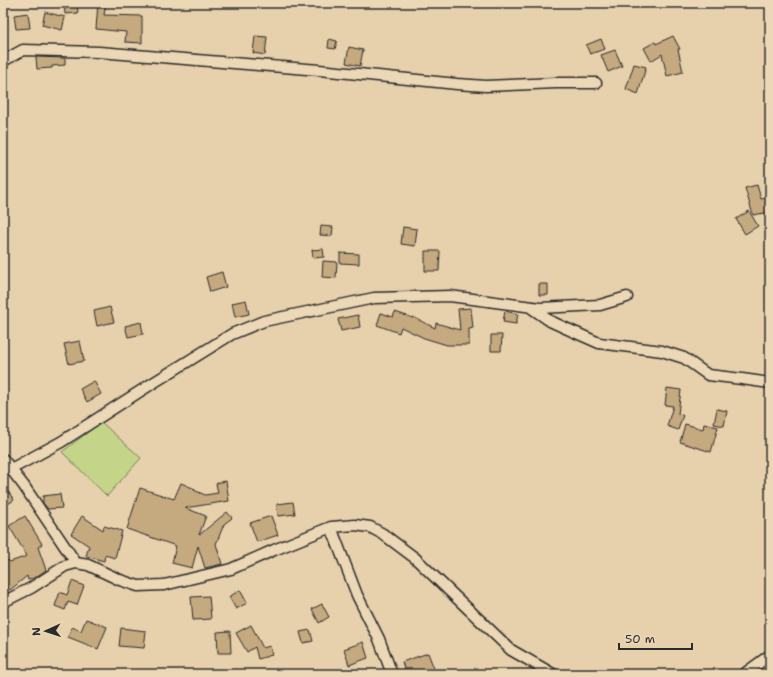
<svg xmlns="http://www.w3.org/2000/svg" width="773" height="677" viewBox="0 0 773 677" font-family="'Shantell Sans',sans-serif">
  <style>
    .green { fill: #c4d58a; stroke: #78805a }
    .building { fill: #c5a97f; stroke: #2b2b2b }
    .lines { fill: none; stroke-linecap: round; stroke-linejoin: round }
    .minor-casing { stroke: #2b2b2b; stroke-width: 13 }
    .minor { stroke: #ecd7b6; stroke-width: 10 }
  </style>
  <rect width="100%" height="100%" fill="#e7d0ac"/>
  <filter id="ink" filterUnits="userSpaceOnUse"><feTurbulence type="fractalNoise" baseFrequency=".025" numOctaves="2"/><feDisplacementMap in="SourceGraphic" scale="8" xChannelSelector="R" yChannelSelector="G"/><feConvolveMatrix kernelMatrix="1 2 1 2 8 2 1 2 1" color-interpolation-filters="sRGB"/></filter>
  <g filter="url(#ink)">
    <path class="green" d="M 101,422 L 141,458 L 107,496 L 62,452 Z"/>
    <path class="building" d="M 64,3 L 77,3 L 78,13 L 65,14 Z
      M 98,3 L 106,3 L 104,15 L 142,16 L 142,43 L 125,42 L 126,32 L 96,29 Z
      M 45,12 L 65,17 L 62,30 L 42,25 Z
      M 28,13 L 30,28 L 16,29 L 14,15 Z
      M 255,36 L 267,37 L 265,55 L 253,53 Z
      M 673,36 L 680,49 L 678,49 L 683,72 L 667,76 L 662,54 L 651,61 L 644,48 L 655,42 L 656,44 Z
      M 329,39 L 337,41 L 335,49 L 328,48 Z
      M 601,39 L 605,49 L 590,54 L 586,45 Z
      M 349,47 L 363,50 L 360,66 L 346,63 Z
      M 615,50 L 622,66 L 608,72 L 601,55 Z
      M 36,57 L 65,58 L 65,65 L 52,66 L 52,68 L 37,69 Z
      M 634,64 L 646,67 L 638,94 L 626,89 Z
      M 757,185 L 761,199 L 770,197 L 770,212 L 753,215 L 745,188 Z
      M 749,211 L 758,226 L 745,234 L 736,219 Z
      M 321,226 L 333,227 L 332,236 L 320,235 Z
      M 403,227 L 417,229 L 415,246 L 401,244 Z
      M 323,249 L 324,257 L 313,258 L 312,250 Z
      M 425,251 L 440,251 L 439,271 L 425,271 Z
      M 340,253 L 359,254 L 359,264 L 340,263 Z
      M 323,261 L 337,262 L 336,278 L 322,277 Z
      M 222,272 L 226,287 L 210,292 L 206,277 Z
      M 539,284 L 548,284 L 548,295 L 539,295 Z
      M 246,300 L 249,314 L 235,317 L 232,303 Z
      M 110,307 L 114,322 L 97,326 L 94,311 Z
      M 471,308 L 473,328 L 469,329 L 469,345 L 447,345 L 424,338 L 401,327 L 399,333 L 377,325 L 381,313 L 393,317 L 395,312 L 413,318 L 413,317 L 435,328 L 436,323 L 460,330 L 458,309 Z
      M 505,311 L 518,314 L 516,324 L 503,322 Z
      M 358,315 L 360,327 L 341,331 L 338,319 Z
      M 141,322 L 143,334 L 128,337 L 125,326 Z
      M 491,335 L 502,335 L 501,351 L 491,351 Z
      M 80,341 L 84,361 L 69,364 L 64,344 Z
      M 94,381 L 101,394 L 87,402 L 80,389 Z
      M 667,388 L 681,390 L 678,414 L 683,415 L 678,430 L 667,426 L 673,406 L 665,405 Z
      M 717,409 L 727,411 L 724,426 L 714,424 Z
      M 685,424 L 703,429 L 704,424 L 718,427 L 711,452 L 680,442 Z
      M 226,481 L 229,501 L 185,508 L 206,516 L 199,535 L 227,512 L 232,518 L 224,524 L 216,544 L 222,564 L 205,568 L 198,546 L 192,568 L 172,563 L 176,546 L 127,529 L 140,488 L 174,499 L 181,483 L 195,489 L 194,490 L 205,495 L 218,493 L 216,483 Z
      M 3,484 L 14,500 L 3,507 Z
      M 60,494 L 62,508 L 48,509 L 43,503 L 43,496 Z
      M 293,502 L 295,514 L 278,516 L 277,504 Z
      M 25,516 L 42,544 L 38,547 L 46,570 L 36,577 L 28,580 L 27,576 L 10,590 L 3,582 L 3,564 L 8,560 L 10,562 L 27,556 L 9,526 Z
      M 82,516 L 103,530 L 104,526 L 122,531 L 115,558 L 105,555 L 104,561 L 86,556 L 89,546 L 71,534 Z
      M 271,516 L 278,535 L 257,542 L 250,523 Z
      M 72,581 L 84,586 L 77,605 L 68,602 L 65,610 L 55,606 L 60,592 L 67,595 Z
      M 240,590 L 247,603 L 236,609 L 229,597 Z
      M 209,596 L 211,619 L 193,620 L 191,597 Z
      M 322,604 L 329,617 L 319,623 L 312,609 Z
      M 86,619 L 107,627 L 98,649 L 68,637 L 72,627 L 81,631 Z
      M 251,625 L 263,648 L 270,646 L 272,655 L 258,659 L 255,647 L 247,652 L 236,633 Z
      M 121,628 L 146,631 L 144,648 L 119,646 Z
      M 310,630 L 313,641 L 303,643 L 300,632 Z
      M 230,631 L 231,653 L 218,653 L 217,632 Z
      M 363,642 L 368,658 L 349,665 L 344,649 Z
      M 428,653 L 436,674 L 406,674 L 402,662 Z"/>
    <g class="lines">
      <defs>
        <path id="minor" d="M 3,61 L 23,50 L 99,52 L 319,70 L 457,84 L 486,86 L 556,83 L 596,83
          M 530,307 L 550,321 L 572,331 L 599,343 L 662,351 L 684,358 L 708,375 L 742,379 L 770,383
          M 3,459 L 24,486 L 76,563
          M 11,469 L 61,442 L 153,383 L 232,334 L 264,321 L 374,298 L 450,296 L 540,308 L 600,305 L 627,297
          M 331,527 L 357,595 L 379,639 L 392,674
          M 3,602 L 31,588 L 65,566 L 76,563 L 88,565 L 120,580 L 138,586 L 164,585 L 231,569 L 274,550 L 331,527 L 355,525 L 370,527 L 383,534 L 415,558 L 511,650 L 553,674
          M 744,674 L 770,655"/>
      </defs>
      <use href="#minor" class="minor-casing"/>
      <use href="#minor" class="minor"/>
    </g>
  </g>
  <rect width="773" height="677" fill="none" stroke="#ecd7b6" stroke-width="16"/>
  <rect x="8" y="8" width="757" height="661" fill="none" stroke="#2b2b2b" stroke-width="1.5" filter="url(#ink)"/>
  <g transform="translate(46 631) rotate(267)" stroke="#ecd7b6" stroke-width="3" paint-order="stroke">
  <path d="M0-3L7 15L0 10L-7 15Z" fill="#2b2b2b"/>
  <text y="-6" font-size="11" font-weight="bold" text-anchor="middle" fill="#2b2b2b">N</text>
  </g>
  <path d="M619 643v6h73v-6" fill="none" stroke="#2b2b2b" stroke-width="2"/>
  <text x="625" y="643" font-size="12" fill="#2b2b2b" stroke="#ecd7b6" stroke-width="3" paint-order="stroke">50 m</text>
</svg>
